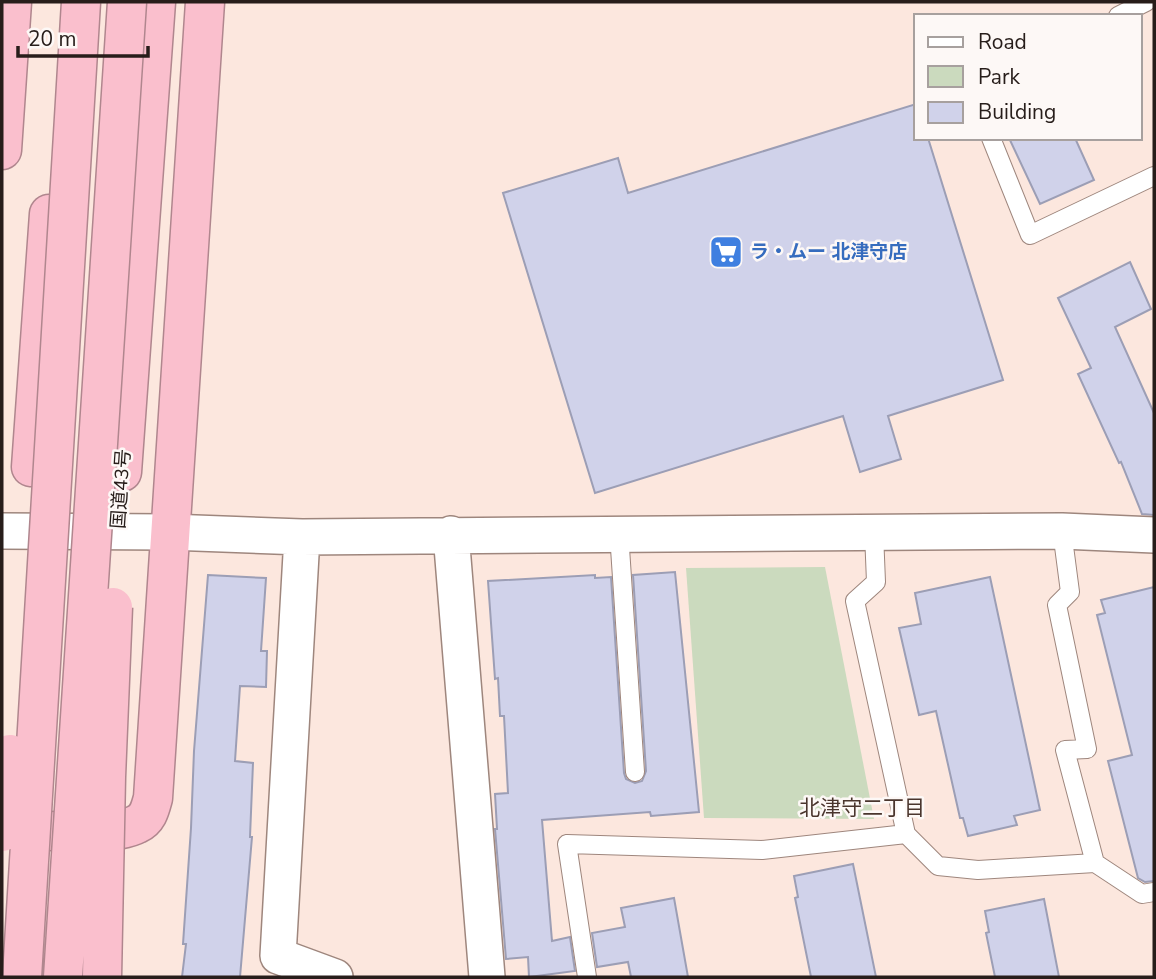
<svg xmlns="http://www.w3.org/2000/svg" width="1156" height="979" viewBox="0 0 1156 979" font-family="'Nunito Sans','Noto Sans JP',sans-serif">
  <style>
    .green { fill: #cbdabe }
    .building { fill: #d0d2ea; stroke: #9c9eb5; stroke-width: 2 }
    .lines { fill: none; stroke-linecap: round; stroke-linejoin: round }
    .lane-casing { stroke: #9e867d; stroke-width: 20 }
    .street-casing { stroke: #9e867d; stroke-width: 38 }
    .highway-casing { stroke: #b0868e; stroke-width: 41 }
    .lane { stroke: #fff; stroke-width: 18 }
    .street { stroke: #fff; stroke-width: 35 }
    .highway { stroke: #fabfcd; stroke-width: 38 }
    .rail-casing { stroke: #867771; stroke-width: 8 }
    .rail { stroke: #fdf8f6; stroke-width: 5; stroke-dasharray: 16; stroke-linecap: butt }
    .highway-bridge-casing { stroke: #b0868e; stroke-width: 41; stroke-linecap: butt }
    .highway-bridge { stroke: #fabfcd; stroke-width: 38 }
    .labels { text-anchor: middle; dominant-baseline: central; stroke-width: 5; stroke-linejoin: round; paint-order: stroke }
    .shop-label { font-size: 19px; font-weight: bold; fill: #366cbe; stroke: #fdf8f6; text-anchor: start }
    .street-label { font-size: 19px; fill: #271d1a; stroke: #fdf8f6 }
    .neighbourhood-label { font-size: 21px; fill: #4a352d; stroke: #fdf8f6 }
  </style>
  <rect width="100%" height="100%" fill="#fce7de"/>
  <path class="green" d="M 825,567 L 874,819 L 704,818 L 686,568 Z"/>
  <path class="building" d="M 916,104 L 916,138 L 928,138 L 1003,380 L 888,416 L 901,459 L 860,472 L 843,416 L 595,493 L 503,193 L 618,158 L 628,193 Z
    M 1009,138 L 1075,138 L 1094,180 L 1040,204 Z
    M 1130,262 L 1151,309 L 1115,327 L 1154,413 L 1154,515 L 1142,514 L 1121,462 L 1119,463 L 1078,374 L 1091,368 L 1058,298 Z
    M 675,572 L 699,812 L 651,816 L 650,812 L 542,820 L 552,941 L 570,937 L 575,971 L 529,977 L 528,957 L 506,959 L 495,829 L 497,829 L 495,794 L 508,793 L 504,716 L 500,716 L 498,678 L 495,679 L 488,581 L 595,575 L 595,578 L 611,577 L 624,773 L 626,779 L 635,783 L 642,781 L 646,771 L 633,575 Z
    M 208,575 L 266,578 L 261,651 L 267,651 L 266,687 L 240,686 L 235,761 L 253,763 L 250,837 L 252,837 L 240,977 L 182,977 L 186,944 L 183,944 L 191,828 L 194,751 Z
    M 990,577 L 1040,810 L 1014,816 L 1017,825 L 968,836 L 963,818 L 960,818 L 936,711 L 919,715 L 899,628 L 921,624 L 915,593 Z
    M 1154,587 L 1154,881 L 1145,882 L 1138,878 L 1108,761 L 1132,755 L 1097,615 L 1105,613 L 1101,600 Z
    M 853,864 L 876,977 L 811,977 L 795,898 L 798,897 L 794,876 Z
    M 674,898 L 688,977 L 631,977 L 628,962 L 597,967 L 592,933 L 625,927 L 621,908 Z
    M 1044,899 L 1059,977 L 995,977 L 986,933 L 989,932 L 985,911 Z"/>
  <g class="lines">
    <defs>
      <path id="lane" d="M 1118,16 L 1146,2
        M 991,138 L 1030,235 L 1154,176
        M 1062,531 L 1070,592 L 1057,605 L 1087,749 L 1065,750 L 1095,863
        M 619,533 L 635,772
        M 874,533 L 876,582 L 855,601 L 906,834
        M 587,977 L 567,844 L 762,850 L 906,834 L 938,866 L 978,870 L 1095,863 L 1142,894 L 1154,892"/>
      <path id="street" d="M 2,531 L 169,532 L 302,537 L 1062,531 L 1154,535
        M 451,534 L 487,977
        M 302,537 L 278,956 L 335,977"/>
      <path id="highway" d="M 2,150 L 12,2
        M 31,467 L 49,214
        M 122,472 L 156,2
        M 2,828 C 35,829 109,839 137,824 C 148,819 150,809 153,798 L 205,2"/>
    </defs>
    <use href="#lane" class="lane-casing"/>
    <use href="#street" class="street-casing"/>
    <use href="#highway" class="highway-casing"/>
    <use href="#lane" class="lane"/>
    <use href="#street" class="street"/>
    <use href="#highway" class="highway"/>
    <defs>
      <path id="rail" d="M 2,958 L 52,977"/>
    </defs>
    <use href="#rail" class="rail-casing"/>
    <use href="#rail" class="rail"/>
    <defs>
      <path id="highway-bridge" d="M 2,832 L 10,754
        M 22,977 L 81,2
        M 63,977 L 127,2
        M 102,977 L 106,777 L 113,607"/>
    </defs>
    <use href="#highway-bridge" class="highway-bridge-casing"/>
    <use href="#highway-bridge" class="highway-bridge"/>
  </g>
  <defs>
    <symbol id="supermarket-square" viewBox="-11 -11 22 22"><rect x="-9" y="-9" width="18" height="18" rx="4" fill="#3f7fe0" stroke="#fdf8f6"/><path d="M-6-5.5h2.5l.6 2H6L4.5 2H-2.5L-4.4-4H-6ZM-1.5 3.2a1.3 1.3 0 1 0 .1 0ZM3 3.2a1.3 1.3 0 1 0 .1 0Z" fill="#fff"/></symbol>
  </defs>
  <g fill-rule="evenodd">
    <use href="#supermarket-square" x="707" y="233" width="38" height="38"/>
  </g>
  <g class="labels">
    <g class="shop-label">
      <text x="750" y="252">ラ・ムー 北津守店</text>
    </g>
    <g class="street-label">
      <text transform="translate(121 489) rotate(-86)">国道43号</text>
    </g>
    <g class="neighbourhood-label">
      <text x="862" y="808">北津守二丁目</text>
    </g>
  </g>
  <rect width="1156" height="979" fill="none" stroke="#271d1a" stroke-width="7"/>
  <rect x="914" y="14" width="228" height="126" fill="#fdf8f6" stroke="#a7a09e" stroke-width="2"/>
  <rect x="928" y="37" width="35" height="10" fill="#ffffff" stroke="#a7a09e" stroke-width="2"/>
  <text x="978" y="49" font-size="21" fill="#271d1a">Road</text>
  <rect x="928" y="66" width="35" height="21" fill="#cbdabe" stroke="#a7a09e" stroke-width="2"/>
  <text x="978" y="84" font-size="21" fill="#271d1a">Park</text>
  <rect x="928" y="102" width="35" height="21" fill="#d0d2ea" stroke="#a7a09e" stroke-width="2"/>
  <text x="978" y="119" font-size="21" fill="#271d1a">Building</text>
  <path d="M18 46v10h130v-10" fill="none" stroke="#271d1a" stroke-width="3.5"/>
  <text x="28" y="46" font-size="21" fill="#271d1a" stroke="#fdf8f6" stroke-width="5" paint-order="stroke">20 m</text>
</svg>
